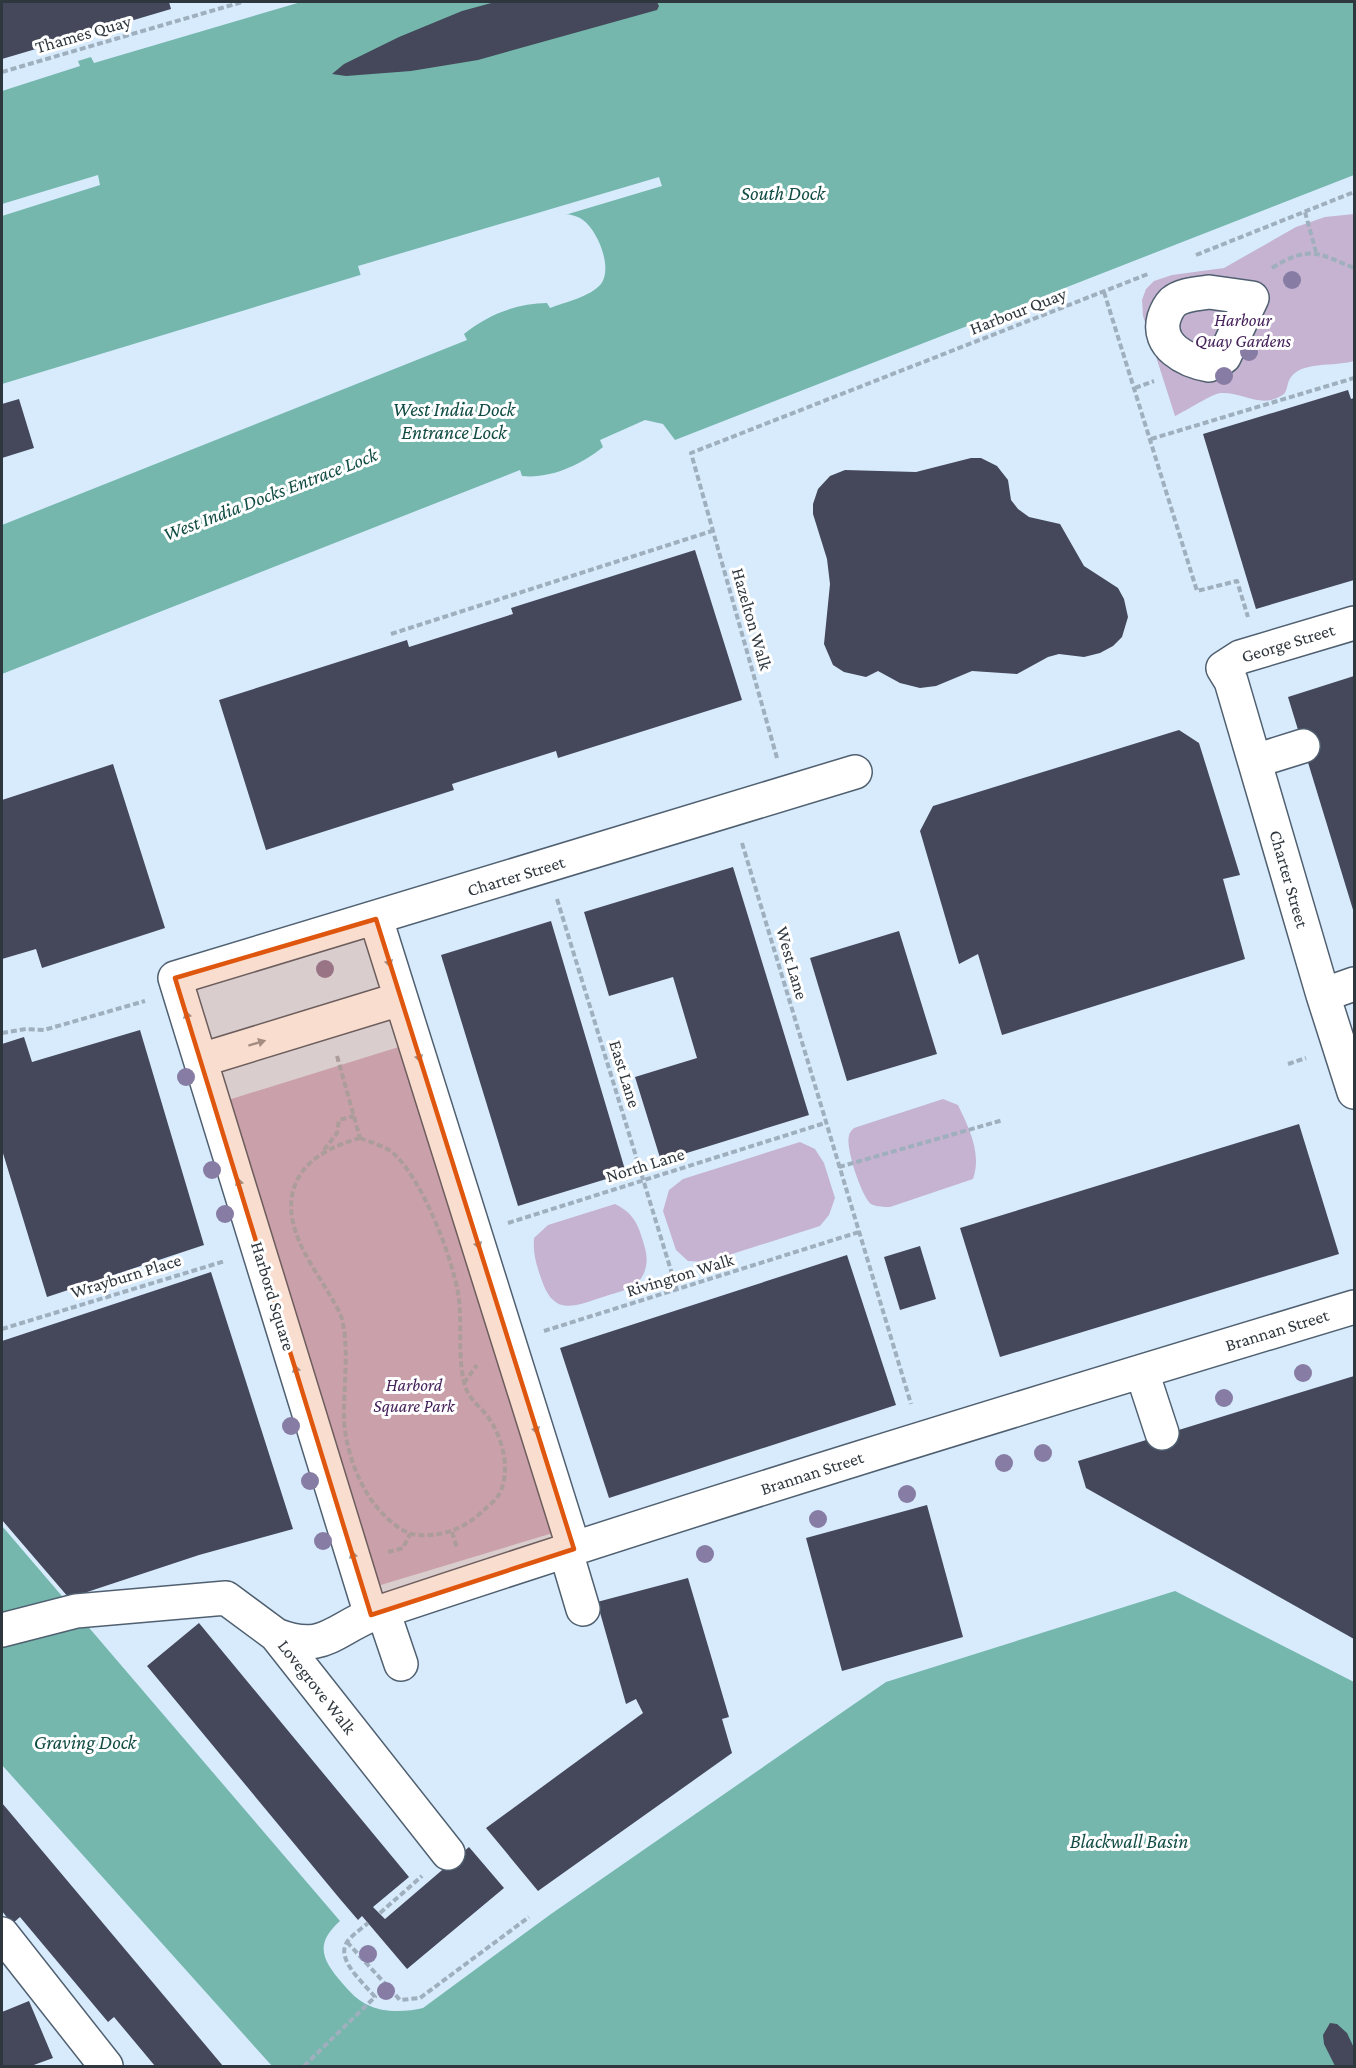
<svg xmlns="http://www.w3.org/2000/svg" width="1356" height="2068" viewBox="0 0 1356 2068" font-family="'Crimson Pro',serif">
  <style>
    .green { fill: #c5b3d1 }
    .water { fill: #75b7ad }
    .pier { fill: #d7ebfd }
    .building { fill: #45475a }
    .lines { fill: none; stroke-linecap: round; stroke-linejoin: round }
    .minor-casing { stroke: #506070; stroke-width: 36 }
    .path { stroke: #9fafbd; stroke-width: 4; stroke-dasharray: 6 3; stroke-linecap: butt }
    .minor { stroke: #fff; stroke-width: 33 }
    .tree { fill: #877ca3 }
    .oneway { fill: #979b9e }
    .marked { fill: #df570e; fill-opacity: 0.2; stroke: #df570e; stroke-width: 4.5; stroke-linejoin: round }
    .labels { text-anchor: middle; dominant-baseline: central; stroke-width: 6; stroke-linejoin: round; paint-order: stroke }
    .street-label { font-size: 18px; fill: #2f373e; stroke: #fff }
    .park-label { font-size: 18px; font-style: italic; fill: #45225a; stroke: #fff }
    .water-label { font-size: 20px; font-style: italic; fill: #124d45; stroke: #fff }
  </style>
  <rect width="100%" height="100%" fill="#d7ebfd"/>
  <path class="green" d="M 1354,214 L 1354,361 C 1334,367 1303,361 1291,377 C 1287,382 1288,389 1284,394 C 1261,410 1245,392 1221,393 C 1211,394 1186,411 1175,416 L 1143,316 L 1142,300 L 1146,289 L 1154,281 L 1172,275 L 1224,268 L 1296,227 L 1325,217 Z
    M 402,1046 L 556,1532 L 374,1587 L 225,1101 Z
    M 943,1099 L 958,1105 C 969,1128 982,1154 973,1179 L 890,1207 C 883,1207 877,1207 871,1204 C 862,1198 845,1147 849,1136 C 849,1133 852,1130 854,1128 Z
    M 800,1142 L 815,1149 L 824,1163 L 835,1198 L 829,1215 L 820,1226 L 707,1262 L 688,1261 L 676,1250 L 663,1211 L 669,1190 L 683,1179 Z
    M 615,1204 C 631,1212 637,1221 642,1238 C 646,1251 649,1260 644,1273 C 637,1289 621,1291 606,1296 C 574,1306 554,1318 541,1278 C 536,1264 533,1253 534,1238 L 548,1225 Z"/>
  <path class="water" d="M 301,2 L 1354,2 L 1354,175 L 675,440 L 663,424 L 645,420 L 600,440 L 603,447 C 581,465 550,479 522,476 L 520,470 L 2,674 L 2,525 L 467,340 L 464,334 C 487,315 517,303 547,303 L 550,308 C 565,302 590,297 601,284 C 613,268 598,231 583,220 C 576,215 569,214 561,214 L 2,384 L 2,91 L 80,66 L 78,61 L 91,57 L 94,63 Z
    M 2,1526 L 340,1921 C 314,1944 322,1960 343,1984 C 350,1992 357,2000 368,2005 C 383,2013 407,2012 423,2008 L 551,1914 L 886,1682 L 1175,1591 L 1354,1682 L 1354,2066 L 272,2066 L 2,1765 Z"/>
  <path class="pier" d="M 98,175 L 100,185 L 2,216 L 2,204 Z
    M 659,177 L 662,186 L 361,276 L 358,266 Z"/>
  <path class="building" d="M 2,2 L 169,2 L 171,9 L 2,59 Z
    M 495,2 L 657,2 L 659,6 L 657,10 L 478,60 L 411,71 L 346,76 L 332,74 L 344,64 L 399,37 L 462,11 Z
    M 1348,390 L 1351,399 L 1354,398 L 1354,580 L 1256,609 L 1203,434 Z
    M 19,399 L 34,448 L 2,458 L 2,404 Z
    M 971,458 L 981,458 L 997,466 L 1008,480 L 1011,500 L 1018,509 L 1029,517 L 1060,524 L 1084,566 L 1118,588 L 1124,599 L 1128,617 L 1122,637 L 1113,646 L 1100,653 L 1084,657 L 1059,654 L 1048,657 L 1017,674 L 972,671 L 936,686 L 920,688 L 900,683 L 878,671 L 866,677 L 844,672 L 833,665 L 824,644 L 830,584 L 827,559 L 813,514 L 813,504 L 818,489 L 830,476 L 845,470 L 916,472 Z
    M 695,550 L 742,700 L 558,758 L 556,751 L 452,784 L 454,790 L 266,850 L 219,700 L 407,640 L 409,647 L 513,614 L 511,608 Z
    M 1354,676 L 1354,913 L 1288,697 Z
    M 1179,730 L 1199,743 L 1240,875 L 1223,879 L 1245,959 L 1002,1035 L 978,954 L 959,964 L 920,831 L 933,806 Z
    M 113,764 L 165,928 L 42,968 L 36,949 L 2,959 L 2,800 Z
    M 733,867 L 809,1115 L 661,1161 L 635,1077 L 697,1058 L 673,977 L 609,996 L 584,912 Z
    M 551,921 L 626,1173 L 518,1206 L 441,955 Z
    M 899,931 L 937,1054 L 847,1081 L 810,958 Z
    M 140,1030 L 204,1245 L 47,1297 L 2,1150 L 2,1044 L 24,1037 L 32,1062 Z
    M 1299,1124 L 1339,1254 L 1000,1357 L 960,1228 Z
    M 920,1246 L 936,1299 L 900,1310 L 884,1257 Z
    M 847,1255 L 896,1405 L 609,1498 L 560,1348 Z
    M 211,1272 L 293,1529 L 199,1555 L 69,1598 L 2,1520 L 2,1341 Z
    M 1354,1376 L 1354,1639 L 1086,1488 L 1078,1461 Z
    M 927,1505 L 963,1637 L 842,1671 L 806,1538 Z
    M 688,1578 L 729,1717 L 722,1719 L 732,1753 L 538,1891 L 486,1828 L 643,1713 L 636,1699 L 626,1704 L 597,1602 Z
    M 199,1623 L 409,1877 L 373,1907 L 385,1919 L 469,1847 L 504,1888 L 407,1969 L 362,1916 L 358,1920 L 340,1899 L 147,1666 Z
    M 2,1803 L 223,2066 L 155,2066 L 114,2017 L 108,2022 L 20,1917 L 12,1924 L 2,1911 Z
    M 29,2001 L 53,2058 L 31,2066 L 2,2066 L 2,2012 Z
    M 1330,2023 L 1337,2024 L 1347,2033 L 1354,2048 L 1354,2066 L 1335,2066 L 1324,2044 L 1323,2035 Z"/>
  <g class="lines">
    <defs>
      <path id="minor" d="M 1209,292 L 1252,298 L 1224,357 L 1209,365 C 1186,361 1156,346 1164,318 C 1166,312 1169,306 1173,302 C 1183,294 1198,294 1209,292 Z
        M 1354,623 L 1240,657 L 1223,668 L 1231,681 L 1323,995 L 1354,1092
        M 1255,761 L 1303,746
        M 376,919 L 574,1549
        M 1323,995 L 1354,984
        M 201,1060 L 400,999
        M 1142,1372 L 1162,1433
        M 566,1552 L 583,1609
        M 383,1611 L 401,1664
        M 371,1615 L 175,978 L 855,772
        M 2,1630 L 76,1611 L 226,1598 L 276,1635 L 448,1853
        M 276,1635 C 322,1653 331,1632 371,1615 C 697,1506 1026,1406 1354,1307
        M 2,1934 L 106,2066"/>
    </defs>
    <use href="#minor" class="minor-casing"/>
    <path class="path" d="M 2,72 L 242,2
      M 1305,212 L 1316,252
      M 1196,255 L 1354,192
      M 1272,268 C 1309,245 1318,253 1354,268
      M 1104,292 L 1197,591 L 1237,581 L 1248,617
      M 1135,388 L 1154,381
      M 1151,439 L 1354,378
      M 391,634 L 712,531
      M 777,758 L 691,453 L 1148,274
      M 742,843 L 911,1404
      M 557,899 L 677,1290
      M 2,1033 L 26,1029 L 44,1030 L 145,1001
      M 337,1056 L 360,1138
      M 1288,1064 L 1306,1058
      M 360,1138 C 370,1142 384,1146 392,1152 C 422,1178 451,1254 458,1293 C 463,1322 457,1352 464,1382 C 467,1398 479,1405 488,1417 C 503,1437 512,1474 498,1496 C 495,1501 488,1506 484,1510 C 465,1528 444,1537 417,1535 C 405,1534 393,1524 384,1515 C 360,1492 343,1446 344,1412 C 344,1382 349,1349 342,1319 C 340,1312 335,1304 331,1297 C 312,1264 280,1225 295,1185 C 305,1158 335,1145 360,1138 Z
      M 324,1150 L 337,1133 L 339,1120 L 354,1116
      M 839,1167 L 1003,1120
      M 508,1223 L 825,1123
      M 2,1329 L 225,1261
      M 544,1331 L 859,1232
      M 464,1383 L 477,1365
      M 452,1532 L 457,1548
      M 388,1552 L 403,1548 L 410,1534
      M 380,1913 L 422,1876
      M 347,1942 L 400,2000 L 420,1998 L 529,1917
      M 304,2066 L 375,1997 C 365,1984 335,1960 347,1942 C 352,1935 361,1929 368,1923"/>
    <use href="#minor" class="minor"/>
  </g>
  <g class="tree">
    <circle cx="1292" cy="280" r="9"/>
    <circle cx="1249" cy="352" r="9"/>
    <circle cx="1224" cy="376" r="9"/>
    <circle cx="325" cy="969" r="9"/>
    <circle cx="186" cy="1077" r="9"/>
    <circle cx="212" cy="1170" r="9"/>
    <circle cx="225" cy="1214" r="9"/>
    <circle cx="1303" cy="1373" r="9"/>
    <circle cx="1224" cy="1398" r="9"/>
    <circle cx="291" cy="1426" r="9"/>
    <circle cx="1043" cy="1453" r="9"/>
    <circle cx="1004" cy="1463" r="9"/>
    <circle cx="310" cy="1481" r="9"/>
    <circle cx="907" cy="1494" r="9"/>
    <circle cx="818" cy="1519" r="9"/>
    <circle cx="323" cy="1541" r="9"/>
    <circle cx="705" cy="1554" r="9"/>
    <circle cx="368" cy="1954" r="9"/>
    <circle cx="386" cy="1991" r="9"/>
  </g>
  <defs><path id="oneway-solid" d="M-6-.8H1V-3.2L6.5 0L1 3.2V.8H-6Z" transform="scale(1.5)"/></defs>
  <g class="oneway">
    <use href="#oneway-solid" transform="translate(388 959) rotate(73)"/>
    <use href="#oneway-solid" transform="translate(188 1019) rotate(-107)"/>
    <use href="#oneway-solid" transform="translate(257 1043) rotate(-17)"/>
    <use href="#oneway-solid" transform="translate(418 1054) rotate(73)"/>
    <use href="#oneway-solid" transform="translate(240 1186) rotate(-107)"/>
    <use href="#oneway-solid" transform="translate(477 1241) rotate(72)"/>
    <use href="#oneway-solid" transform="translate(297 1373) rotate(-107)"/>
    <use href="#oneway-solid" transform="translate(535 1426) rotate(72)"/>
    <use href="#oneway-solid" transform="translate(354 1559) rotate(-107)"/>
  </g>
  <path class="marked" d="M 376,919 L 574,1549 L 371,1615 L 175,978 Z"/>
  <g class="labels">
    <g class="street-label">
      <text transform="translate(83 34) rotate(-16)">Thames Quay</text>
      <text transform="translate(1018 311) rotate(-21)">Harbour Quay</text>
      <text transform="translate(752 619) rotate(74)">Hazelton Walk</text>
      <text transform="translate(1288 643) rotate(-17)">George Street</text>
      <text transform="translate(516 876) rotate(-17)">Charter Street</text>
      <text transform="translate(1289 879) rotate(74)">Charter Street</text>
      <text transform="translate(792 963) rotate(74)">West Lane</text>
      <text transform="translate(625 1074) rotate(73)">East Lane</text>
      <text transform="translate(645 1165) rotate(-17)">North Lane</text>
      <text transform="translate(680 1275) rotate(-17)">Rivington Walk</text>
      <text transform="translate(126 1276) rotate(-17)">Wrayburn Place</text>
      <text transform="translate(273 1296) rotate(73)">Harbord Square</text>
      <text transform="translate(1277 1330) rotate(-17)">Brannan Street</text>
      <text transform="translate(812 1473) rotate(-18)">Brannan Street</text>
      <text transform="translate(317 1687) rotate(52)">Lovegrove Walk</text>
    </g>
    <g class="park-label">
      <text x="1243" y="320">Harbour<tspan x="1243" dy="21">Quay Gardens</tspan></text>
      <text x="414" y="1385">Harbord<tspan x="414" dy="21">Square Park</tspan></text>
    </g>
    <g class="water-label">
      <text x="783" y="193">South Dock</text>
      <text x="454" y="409">West India Dock<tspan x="454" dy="23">Entrance Lock</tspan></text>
      <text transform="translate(270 494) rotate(-21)">West India Docks Entrace Lock</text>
      <text x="85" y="1742">Graving Dock</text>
      <text x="1129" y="1841">Blackwall Basin</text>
    </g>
  </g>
  <rect width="1356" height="2068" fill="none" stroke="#2f373e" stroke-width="6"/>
</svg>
